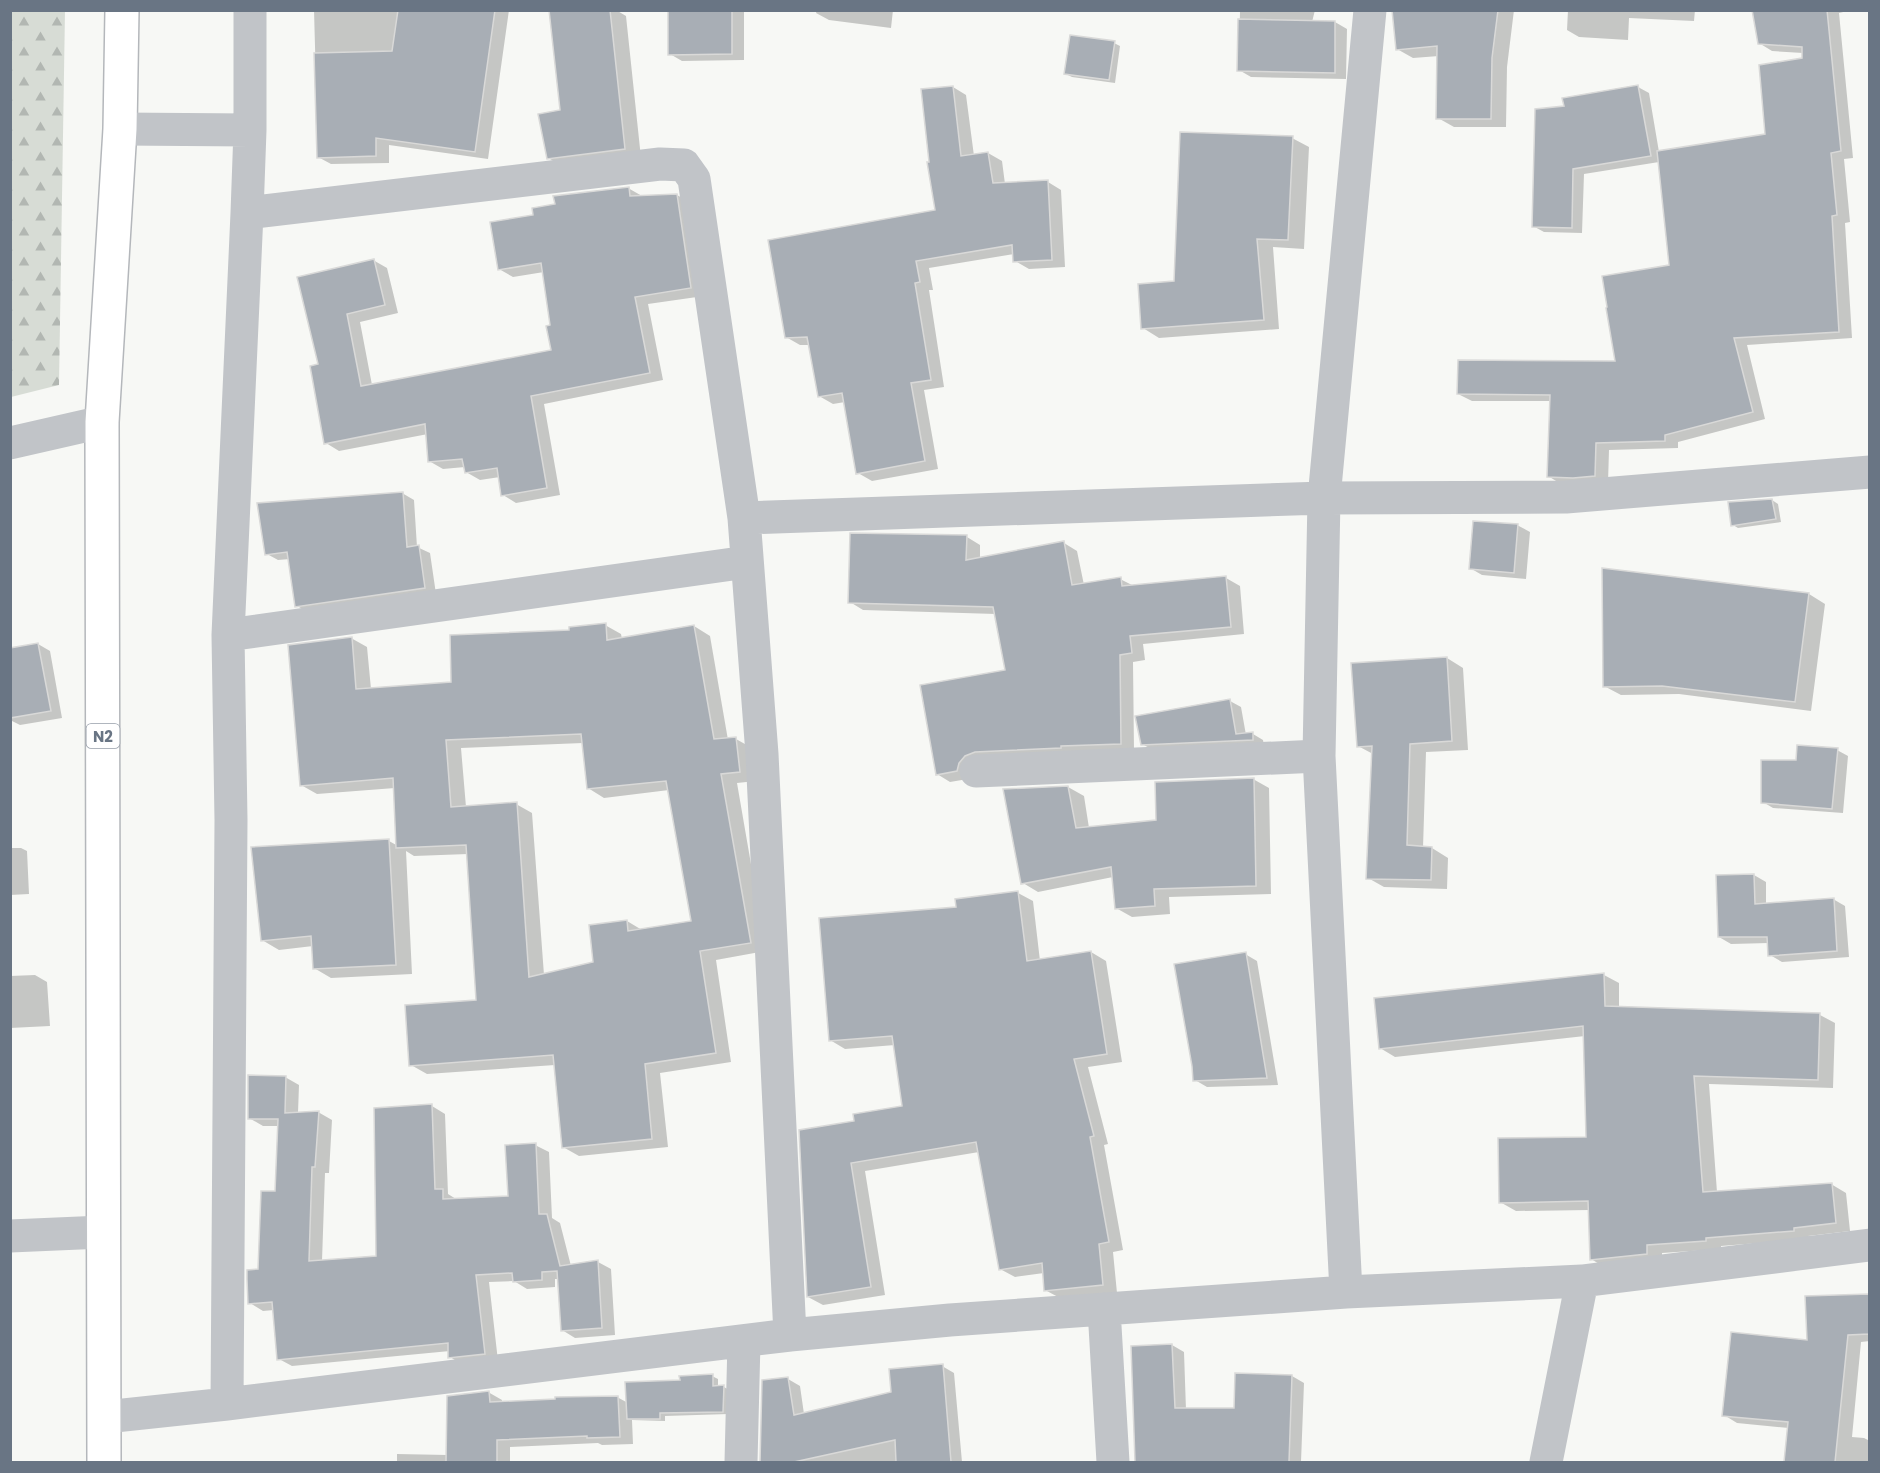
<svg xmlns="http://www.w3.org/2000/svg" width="1880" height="1473" viewBox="0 0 1880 1473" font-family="Poppins,sans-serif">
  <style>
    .forest { fill: url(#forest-firs) }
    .shadow { fill: #0003; fill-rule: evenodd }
    .building { fill: #a8aeb5; stroke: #d9d9d8; stroke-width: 1.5; fill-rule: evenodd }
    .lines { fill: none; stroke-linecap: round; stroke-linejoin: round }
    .trunk-casing { stroke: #b4b7bb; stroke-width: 36 }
    .minor { stroke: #c1c4c8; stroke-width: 33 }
    .trunk { stroke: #fff; stroke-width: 33 }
    .labels { text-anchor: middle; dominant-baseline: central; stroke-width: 6; stroke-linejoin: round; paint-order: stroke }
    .shield { fill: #fff; stroke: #969ea9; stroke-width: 1.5 }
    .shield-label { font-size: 15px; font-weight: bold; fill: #697584 }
  </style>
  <defs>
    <pattern id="forest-firs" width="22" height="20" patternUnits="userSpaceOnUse" patternTransform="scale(1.5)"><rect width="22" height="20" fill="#d7dcd5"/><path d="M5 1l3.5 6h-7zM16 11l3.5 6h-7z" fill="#b2b7b2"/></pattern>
  </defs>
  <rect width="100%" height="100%" fill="#f7f8f5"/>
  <path class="forest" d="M 11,10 L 65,11 L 59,385 L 11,397 Z"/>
  <path class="shadow" d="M 314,10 L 509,10 L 488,159 L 389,145 L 389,163 L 331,164 L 318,157 Z
    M 566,10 L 616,10 L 626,16 L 641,158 L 565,167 L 548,158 L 561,111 Z
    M 669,10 L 744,10 L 744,60 L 682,61 L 670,54 Z
    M 817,10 L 893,10 L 891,28 L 829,20 L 816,13 Z
    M 1240,10 L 1315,10 L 1312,22 L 1335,22 L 1347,29 L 1346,79 L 1251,77 L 1239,70 Z
    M 1396,10 L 1514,10 L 1507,67 L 1506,127 L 1454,127 L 1438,118 L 1439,56 L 1413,58 L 1397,49 Z
    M 1568,10 L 1695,10 L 1694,21 L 1629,18 L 1628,40 L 1579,37 L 1567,30 Z
    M 1753,10 L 1852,10 L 1839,13 L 1853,158 L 1844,159 L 1850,222 L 1845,223 L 1852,338 L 1747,345 L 1765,419 L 1678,442 L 1678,448 L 1609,450 L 1608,483 L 1561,484 L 1548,476 L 1551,401 L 1472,401 L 1458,394 L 1617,363 L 1671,267 L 1659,162 L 1584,174 L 1582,233 L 1544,232 L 1533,226 L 1566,107 L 1638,87 L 1649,93 L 1659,152 L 1767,135 L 1804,59 L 1803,53 L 1772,51 L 1759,43 Z
    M 1114,43 L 1120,46 L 1115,83 L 1072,77 L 1066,74 Z
    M 953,87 L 966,95 L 974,156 L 988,153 L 1002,161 L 1005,184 L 1048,182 L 1061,190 L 1065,267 L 1029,269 L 1015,261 L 1014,254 L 929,268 L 933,290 L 929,290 L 944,387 L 924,390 L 938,469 L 872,481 L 858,473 L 845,402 L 833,404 L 819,396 L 810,345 L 800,345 L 786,337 L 937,212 Z
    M 1292,138 L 1309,147 L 1304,249 L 1273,247 L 1279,329 L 1159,338 L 1143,328 L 1175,282 Z
    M 628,188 L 642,196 L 677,195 L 691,203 L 704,296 L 648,304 L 663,380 L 544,404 L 560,495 L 516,503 L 503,495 L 500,477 L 480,480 L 466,472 L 465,467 L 443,469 L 429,461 L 428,434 L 339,451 L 326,443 L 320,365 L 373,260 L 387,268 L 398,313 L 360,322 L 372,385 L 553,351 L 552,327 L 544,272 L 513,277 L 499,269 L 535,217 Z
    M 402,493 L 414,500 L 417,547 L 430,553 L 436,594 L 308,612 L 297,606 L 290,559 L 278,560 L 267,554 Z
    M 1772,500 L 1778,504 L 1781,522 L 1738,528 L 1733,525 Z
    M 1517,525 L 1530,532 L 1526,579 L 1482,575 L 1470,568 Z
    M 967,537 L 980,545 L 980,559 L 1064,543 L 1077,551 L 1084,585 L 1120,579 L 1134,586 L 1226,578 L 1240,586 L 1244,634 L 1143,644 L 1145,660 L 1133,662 L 1134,751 L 950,782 L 937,774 L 1006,672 L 996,614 L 863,610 L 850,602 Z
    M 1809,594 L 1825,604 L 1811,711 L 1679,694 L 1621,695 L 1604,686 Z
    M 605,625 L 621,634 L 622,639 L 694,626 L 710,636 L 728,740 L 736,739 L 752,748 L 756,781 L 737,783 L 766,951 L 716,960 L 731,1062 L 660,1073 L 668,1147 L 579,1156 L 563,1147 L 555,1065 L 427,1074 L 411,1065 L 478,1001 L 468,854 L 414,856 L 406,851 L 412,974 L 331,978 L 314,968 L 313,946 L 279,950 L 262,940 L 389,841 L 398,846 L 395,788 L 317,794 L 301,785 L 351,638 L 367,647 L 371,689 L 453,683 L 571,632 ZM 583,743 L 588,788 L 604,798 L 669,790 L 693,922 L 642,930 L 627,921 L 595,963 L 544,975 L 532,813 L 516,804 L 466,807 L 461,748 Z
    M 38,644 L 50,651 L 62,718 L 20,725 L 10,720 L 10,649 Z
    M 1447,658 L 1463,668 L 1468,750 L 1426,752 L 1423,848 L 1432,848 L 1448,858 L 1447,889 L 1384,887 L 1368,878 L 1373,754 L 1358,746 Z
    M 1230,701 L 1241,707 L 1246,735 L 1253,734 L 1263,740 L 1264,746 L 1153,750 L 1142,744 Z
    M 1837,750 L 1848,756 L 1843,813 L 1773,808 L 1763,802 L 1797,761 Z
    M 1253,779 L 1269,788 L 1271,894 L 1169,897 L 1170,914 L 1132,917 L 1116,908 L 1113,877 L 1038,892 L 1023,883 L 1068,787 L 1084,796 L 1089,828 L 1158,821 Z
    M 10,848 L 21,848 L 27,851 L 29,894 L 10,895 Z
    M 1754,875 L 1766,882 L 1766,904 L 1833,899 L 1845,906 L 1849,957 L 1782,962 L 1770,955 L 1769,943 L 1731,944 L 1719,937 Z
    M 1018,893 L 1033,901 L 1040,961 L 1091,952 L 1106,961 L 1122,1062 L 1088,1067 L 1108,1144 L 1104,1145 L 1123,1250 L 1113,1252 L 1117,1293 L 1060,1298 L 1045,1290 L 1044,1273 L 1015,1277 L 1000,1269 L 979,1152 L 865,1171 L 885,1295 L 823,1305 L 808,1297 L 856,1122 L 904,1107 L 895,1045 L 845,1049 L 830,1040 L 958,908 Z
    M 1245,954 L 1257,961 L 1278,1085 L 1207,1087 L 1195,1080 Z
    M 35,975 L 47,982 L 50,1026 L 10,1028 L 10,976 Z
    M 1604,975 L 1619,983 L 1619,1008 L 1820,1015 L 1835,1023 L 1833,1088 L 1709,1084 L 1717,1192 L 1831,1184 L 1846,1193 L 1850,1231 L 1808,1236 L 1809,1239 L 1721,1246 L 1721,1249 L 1662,1253 L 1662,1262 L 1606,1268 L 1591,1259 L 1590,1210 L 1516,1211 L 1500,1202 L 1588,1139 L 1585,1036 L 1395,1057 L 1380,1048 Z
    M 285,1077 L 299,1085 L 298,1113 L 318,1112 L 332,1120 L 329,1173 L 325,1173 L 322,1261 L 378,1258 L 432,1106 L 445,1114 L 448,1194 L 456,1199 L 510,1197 L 535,1145 L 549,1152 L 552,1218 L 560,1223 L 571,1266 L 598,1262 L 611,1269 L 615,1335 L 575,1338 L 562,1330 L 559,1279 L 555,1279 L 555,1287 L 527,1289 L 514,1281 L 489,1282 L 498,1361 L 463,1365 L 450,1357 L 450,1351 L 292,1366 L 279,1359 L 274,1310 L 263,1311 L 250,1303 L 260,1271 L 277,1192 L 279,1126 L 263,1126 L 249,1118 Z
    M 1870,1295 L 1870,1341 L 1861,1342 L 1852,1437 L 1864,1438 L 1870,1441 L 1870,1462 L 1785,1462 L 1789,1428 L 1737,1423 L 1724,1415 L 1808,1342 L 1807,1297 Z
    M 1172,1345 L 1184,1352 L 1186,1410 L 1235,1410 L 1237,1374 L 1292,1376 L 1304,1383 L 1301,1462 L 1136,1462 L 1132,1347 Z
    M 942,1366 L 954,1373 L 962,1462 L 762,1462 L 761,1459 L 788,1379 L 800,1386 L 804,1414 L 892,1393 Z
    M 712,1376 L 718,1379 L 718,1387 L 724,1387 L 729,1390 L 729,1414 L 665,1416 L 665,1421 L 632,1420 L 633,1444 L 602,1445 L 598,1443 L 510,1447 L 510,1462 L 397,1462 L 397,1454 L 448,1455 L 488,1392 L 502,1400 L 502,1403 L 617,1397 L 628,1403 L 681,1382 Z"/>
  <path class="building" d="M 398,10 L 495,10 L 475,152 L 376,138 L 376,156 L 317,158 L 314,53 L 392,51 Z
    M 549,10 L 610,10 L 625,149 L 547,159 L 538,114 L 560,110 Z
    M 668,10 L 732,10 L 732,54 L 668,55 Z
    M 1392,10 L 1498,10 L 1492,58 L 1491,119 L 1436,119 L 1437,46 L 1396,50 Z
    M 1752,10 L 1827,10 L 1841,151 L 1831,153 L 1837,215 L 1832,216 L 1839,332 L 1734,338 L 1753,412 L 1665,435 L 1665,441 L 1596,443 L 1595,476 L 1573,478 L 1547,477 L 1550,395 L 1457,394 L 1458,360 L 1615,361 L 1606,308 L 1607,307 L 1602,276 L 1669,265 L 1657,151 L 1765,134 L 1759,65 L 1802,58 L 1802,47 L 1758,44 Z
    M 1238,19 L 1335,21 L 1335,73 L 1237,71 Z
    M 1070,35 L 1115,41 L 1109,80 L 1064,74 Z
    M 1638,85 L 1651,156 L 1573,169 L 1572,228 L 1532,227 L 1535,109 L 1564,106 L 1562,98 Z
    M 953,86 L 961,156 L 988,152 L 993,183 L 1048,180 L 1052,260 L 1013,262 L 1012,245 L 916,261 L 920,282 L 915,283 L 931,380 L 911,383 L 925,461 L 856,474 L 842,393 L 818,397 L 807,337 L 785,338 L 768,240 L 935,210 L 927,162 L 929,162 L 921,89 Z
    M 1180,132 L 1293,136 L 1288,240 L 1257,239 L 1264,320 L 1141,329 L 1138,284 L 1174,281 Z
    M 629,187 L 630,196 L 677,194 L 691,288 L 635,297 L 650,373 L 531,396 L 547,488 L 501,496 L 497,468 L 465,473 L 462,459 L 428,462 L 425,424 L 324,444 L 310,366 L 318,364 L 297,277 L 374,259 L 385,305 L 347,314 L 361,386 L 551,350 L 546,326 L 550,325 L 541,263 L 498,270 L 490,222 L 533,215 L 532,208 L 555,204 L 553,196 Z
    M 403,492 L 407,547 L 419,545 L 425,588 L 295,607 L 287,552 L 265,555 L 257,503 Z
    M 1772,499 L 1776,519 L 1731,526 L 1728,502 Z
    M 1473,521 L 1518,524 L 1514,573 L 1469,569 Z
    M 850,533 L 967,535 L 966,560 L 1064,541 L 1072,585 L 1121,577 L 1122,586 L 1226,576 L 1231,627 L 1130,636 L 1132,653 L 1120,655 L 1121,744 L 1061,746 L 1061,748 L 975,752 L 965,756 L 959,763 L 957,771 L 936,775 L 920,685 L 1005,670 L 993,607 L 848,603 Z
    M 1602,568 L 1809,593 L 1795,702 L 1662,686 L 1603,687 Z
    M 606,623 L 607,640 L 694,625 L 714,739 L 736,737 L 740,772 L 721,774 L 751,943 L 700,951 L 716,1053 L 645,1064 L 652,1139 L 562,1148 L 553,1055 L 409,1066 L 405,1005 L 476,1000 L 466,845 L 396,848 L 393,778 L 300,786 L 288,645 L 352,637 L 356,689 L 451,682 L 450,635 L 569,630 L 569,627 ZM 581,734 L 587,789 L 666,781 L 691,921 L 628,931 L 627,920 L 589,925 L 593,962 L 529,977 L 517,802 L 451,807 L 446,740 Z
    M 38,643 L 51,711 L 10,718 L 10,648 Z
    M 1447,657 L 1452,741 L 1410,744 L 1407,845 L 1432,847 L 1431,880 L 1366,879 L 1372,746 L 1357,747 L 1351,663 Z
    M 1230,699 L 1236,734 L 1253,732 L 1253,740 L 1141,745 L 1135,716 Z
    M 1797,745 L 1838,748 L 1832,809 L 1761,803 L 1761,760 L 1796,760 Z
    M 1254,778 L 1256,886 L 1154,889 L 1155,906 L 1115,909 L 1111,867 L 1021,884 L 1003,789 L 1068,786 L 1076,828 L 1156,820 L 1155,782 Z
    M 389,839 L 396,965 L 313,969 L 311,936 L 261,941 L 251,847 Z
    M 1754,874 L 1755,904 L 1834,898 L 1837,951 L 1768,956 L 1767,937 L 1718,937 L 1716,875 Z
    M 1018,891 L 1027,961 L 1091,951 L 1107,1054 L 1074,1059 L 1094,1136 L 1090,1137 L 1109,1242 L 1099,1244 L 1103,1285 L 1044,1291 L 1042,1263 L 999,1270 L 976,1142 L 851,1163 L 871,1287 L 807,1297 L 799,1130 L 854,1121 L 853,1114 L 902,1106 L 892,1036 L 829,1041 L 819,918 L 956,907 L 955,899 Z
    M 1246,952 L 1267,1078 L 1193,1081 L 1192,1066 L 1174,964 Z
    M 1604,973 L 1605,1006 L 1820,1013 L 1818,1080 L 1694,1076 L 1703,1192 L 1832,1183 L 1836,1223 L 1794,1228 L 1794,1231 L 1706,1238 L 1706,1241 L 1647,1245 L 1647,1254 L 1590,1260 L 1588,1201 L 1499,1203 L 1498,1138 L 1586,1137 L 1583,1026 L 1379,1049 L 1374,998 Z
    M 248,1075 L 286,1076 L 285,1113 L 319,1111 L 315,1167 L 312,1167 L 309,1261 L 376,1256 L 374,1108 L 432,1104 L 435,1189 L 443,1189 L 443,1199 L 508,1196 L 505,1145 L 536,1143 L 539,1214 L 547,1214 L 560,1266 L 598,1260 L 602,1328 L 561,1331 L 557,1271 L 542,1272 L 542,1280 L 513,1282 L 512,1273 L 476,1275 L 485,1354 L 448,1358 L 448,1343 L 277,1360 L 272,1302 L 248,1304 L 247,1279 L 247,1270 L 258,1269 L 261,1191 L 275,1191 L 278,1119 L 248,1119 Z
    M 1869,1294 L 1869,1334 L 1848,1335 L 1835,1462 L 1784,1462 L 1788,1422 L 1722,1416 L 1731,1332 L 1807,1340 L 1805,1296 Z
    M 1172,1344 L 1175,1408 L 1234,1408 L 1235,1373 L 1292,1375 L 1289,1462 L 1135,1462 L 1131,1346 Z
    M 943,1364 L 951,1462 L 896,1462 L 895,1440 L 794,1462 L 760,1462 L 762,1380 L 788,1377 L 794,1415 L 891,1392 L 889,1369 Z
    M 713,1374 L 713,1386 L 724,1385 L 723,1412 L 660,1413 L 660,1419 L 627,1419 L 625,1382 L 680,1380 L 679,1376 Z
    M 489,1391 L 490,1402 L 555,1399 L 555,1397 L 618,1396 L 620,1437 L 587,1438 L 587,1436 L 497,1440 L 497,1462 L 446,1462 L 447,1396 Z"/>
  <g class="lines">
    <defs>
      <path id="trunk" d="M 104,1462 L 102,422 L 120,129 L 122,10"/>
    </defs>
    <use href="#trunk" class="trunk-casing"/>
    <path class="minor" d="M 120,129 L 250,130
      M 247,213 L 250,130 L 250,10
      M 10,443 L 102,422
      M 744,518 L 1324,498 L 1566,497 L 1870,472
      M 228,635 L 747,562
      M 976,771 L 1319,756
      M 10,1236 L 103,1232
      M 1346,1292 L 1319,756 L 1324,498 L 1370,10
      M 1104,1309 L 1113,1462
      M 227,1404 L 231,820 L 228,635 L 247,213 L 660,164 L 684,165 L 694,179 L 744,518 L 762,754 L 790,1335
      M 105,1417 L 227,1404 L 790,1335 L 950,1320 L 1346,1292 L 1582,1281
      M 741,1462 L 744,1341
      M 1546,1462 L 1582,1281 L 1870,1245"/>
    <use href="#trunk" class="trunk"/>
  </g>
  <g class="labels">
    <rect class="shield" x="86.5" y="724" width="33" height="24" rx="4.5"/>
    <g class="shield-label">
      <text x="103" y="736">N2</text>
    </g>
  </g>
  <rect width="1880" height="1473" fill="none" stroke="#697584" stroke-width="24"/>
</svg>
